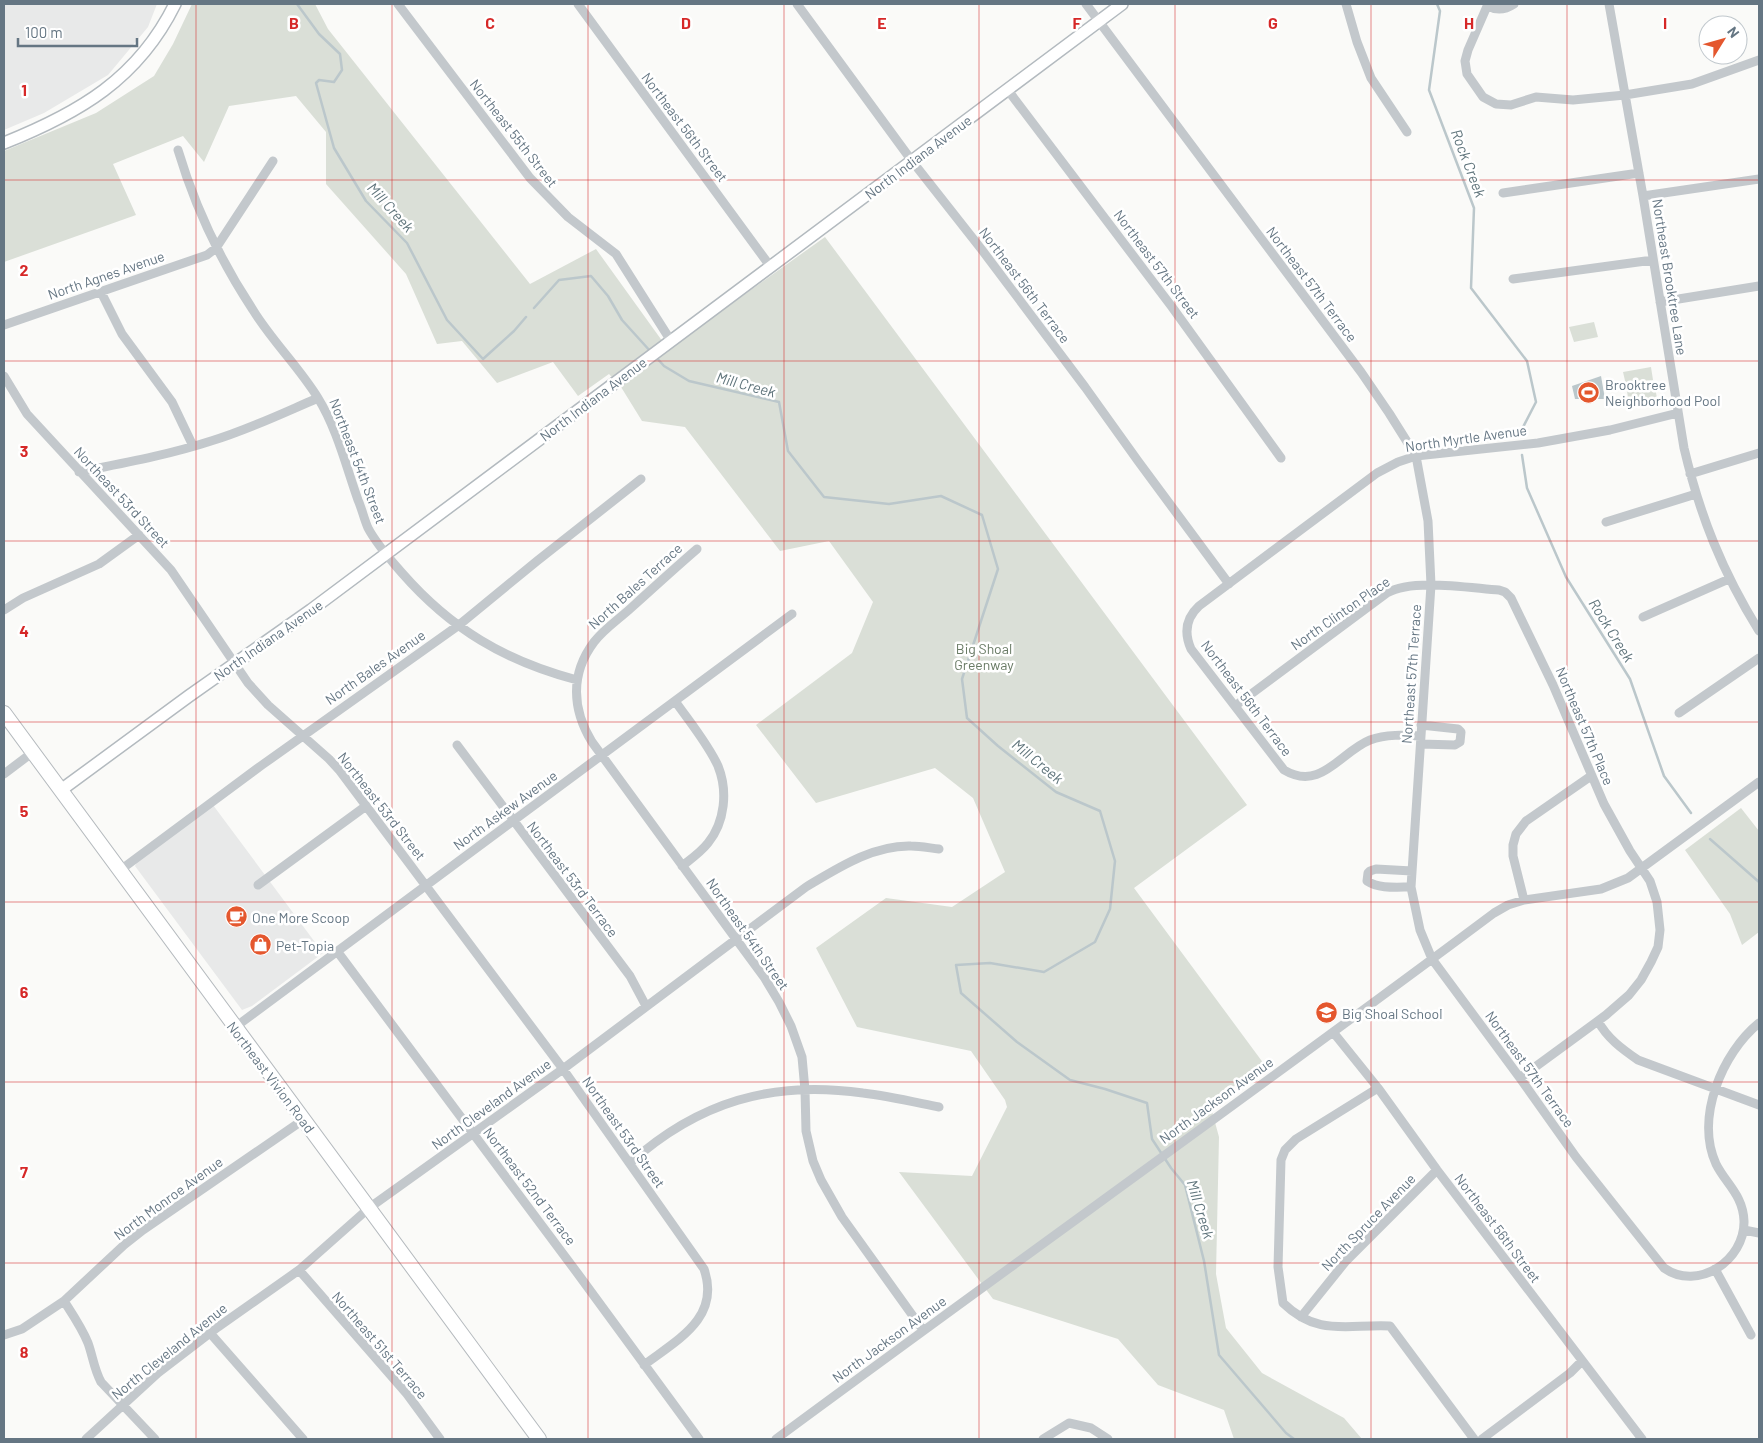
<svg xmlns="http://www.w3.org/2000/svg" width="1763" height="1443" viewBox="0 0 1763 1443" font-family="Barlow,sans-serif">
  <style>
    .built { fill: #e8e9e9 }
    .green { fill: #dadfd7 }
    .water { fill: #bbc7cb }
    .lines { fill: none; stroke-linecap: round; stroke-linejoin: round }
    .stream { stroke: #bbc7cb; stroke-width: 2.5 }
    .secondary-casing { stroke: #b3babf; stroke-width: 14 }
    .primary-casing { stroke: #b5babe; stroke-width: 16 }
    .street { stroke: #c3c8cc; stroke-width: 9 }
    .secondary { stroke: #fff; stroke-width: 11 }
    .primary { stroke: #fff; stroke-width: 14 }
    .grid { fill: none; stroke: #d62828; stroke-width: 1; stroke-opacity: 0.55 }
    .labels { text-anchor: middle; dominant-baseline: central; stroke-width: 5; stroke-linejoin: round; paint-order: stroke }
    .street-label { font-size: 14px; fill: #657683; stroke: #fff }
    .poi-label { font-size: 14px; fill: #657683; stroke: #fff; text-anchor: start }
    .park-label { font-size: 14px; fill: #687a64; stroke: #fff }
    .water-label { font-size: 15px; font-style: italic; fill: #60757c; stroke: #fff }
    .grid-label { font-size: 16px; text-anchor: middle; font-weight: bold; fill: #d62828; stroke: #fff; stroke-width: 5; stroke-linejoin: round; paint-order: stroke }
  </style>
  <rect width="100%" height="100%" fill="#fafaf8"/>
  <path class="built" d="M 4,4 L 157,4 L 148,27 L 108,75 L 44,113 L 4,130 Z
    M 213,805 L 323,953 L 252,1006 L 242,1010 L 135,866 L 137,862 Z"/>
  <path class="green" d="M 192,4 L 315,4 L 328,29 L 530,284 L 596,249 L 668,349 L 825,237 L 1247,805 L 1134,888 L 1264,1064 L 1210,1104 L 1219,1137 L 1216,1274 L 1226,1328 L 1262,1373 L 1344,1418 L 1362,1439 L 1234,1439 L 1224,1410 L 1158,1385 L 1118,1339 L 993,1299 L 899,1172 L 972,1176 L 1007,1107 L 1005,1100 L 971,1051 L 857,1027 L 816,948 L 886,898 L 952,907 L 1005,872 L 973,798 L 935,768 L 816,803 L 756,725 L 852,653 L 873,602 L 829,541 L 780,551 L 685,427 L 642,421 L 621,387 L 609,374 L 578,396 L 553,362 L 497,383 L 462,341 L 437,344 L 406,274 L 326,184 L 326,132 L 296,96 L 229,106 L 204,162 L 183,136 L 113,164 L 136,215 L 4,262 L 4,151 L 96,113 L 154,76 L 173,44 Z
    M 1594,322 L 1598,337 L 1574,342 L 1569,327 Z
    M 1651,367 L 1653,380 L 1626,385 L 1623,372 Z
    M 1655,386 L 1657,399 L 1629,404 L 1627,391 Z
    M 1741,808 L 1759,831 L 1759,932 L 1742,945 L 1730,914 L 1685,850 Z"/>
  <path class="water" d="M 1601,376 L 1605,399 L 1575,399 L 1572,386 Z"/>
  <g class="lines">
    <path class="stream" d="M 297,4 L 319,34 L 340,54 L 342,70 L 334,82 L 319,80 L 316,83 L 334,148 L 366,201 L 407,243 L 447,320 L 483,359 L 514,331 L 526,317
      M 1437,4 L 1440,11 L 1429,90 L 1474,208 L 1471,288 L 1527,361 L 1536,402 L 1521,431
      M 534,308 L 559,280 L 591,276 L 608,296 L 622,320 L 651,352
      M 655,356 L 664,366 L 689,381 L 779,402 L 788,451 L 824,497 L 889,504 L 941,496 L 982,515 L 998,569 L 962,679 L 967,718 L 998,746 L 1056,792 L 1100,811 L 1115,861 L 1110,909 L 1095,942 L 1044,972 L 990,963 L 956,965 L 961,993 L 1017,1042 L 1070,1080 L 1105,1089 L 1147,1103 L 1152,1139 L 1171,1168 L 1185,1185 L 1204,1261 L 1219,1355 L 1286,1433 L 1294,1439
      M 1522,455 L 1527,488 L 1566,577 L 1630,679 L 1664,776 L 1691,813
      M 1710,839 L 1759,882"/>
    <defs>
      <path id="secondary" d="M 4,143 C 79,113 138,79 175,4
        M 61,790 L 189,696 L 311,610 L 1122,4"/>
      <path id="primary" d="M 4,713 L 539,1439"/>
    </defs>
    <use href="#secondary" class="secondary-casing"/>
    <use href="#primary" class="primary-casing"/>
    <path class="street" d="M 398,4 L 530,178 L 568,217 L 616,254 L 671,341
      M 578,4 L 770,266
      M 797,4 L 912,161 L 982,250 L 1085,387 L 1138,461 L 1229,584
      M 1086,4 L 1361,372 L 1389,413 L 1416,456 L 1428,521 L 1431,585 L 1411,887 L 1420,930 L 1432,959 L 1520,1078 L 1576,1157 L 1664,1268 C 1698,1292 1745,1260 1744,1221 C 1743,1195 1726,1184 1716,1164 C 1695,1118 1722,1053 1759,1023
      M 1346,4 L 1357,42 L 1371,78 L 1407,132
      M 1488,4 L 1468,50 L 1465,61 L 1467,74 L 1483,97 L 1496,104 L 1511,105 L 1536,97 L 1573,100 L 1625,95 L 1692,84 L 1759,60
      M 1609,4 L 1643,196 L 1684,448 C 1700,516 1722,571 1759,631
      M 1488,6 C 1497,11 1505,10 1514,4
      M 1007,89 L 1172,307 L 1281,458
      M 178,150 C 195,207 220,260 253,310 C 272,341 299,367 318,398 C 337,429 346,466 358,500 C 362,509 364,519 368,528 C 377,545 390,559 402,573 C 451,629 505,661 577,680
      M 1503,193 L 1639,173
      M 1643,196 L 1759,179
      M 1513,279 L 1653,260
      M 101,292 L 122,334 L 172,402 L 193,446
      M 1660,302 L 1759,286
      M 4,325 L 207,255 L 216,248 L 273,161
      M 4,376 L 27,414 L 171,570 L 248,683 L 268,705 L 329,759 L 340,771 L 563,1069 L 704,1269 C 721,1318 677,1340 644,1365
      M 79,472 C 124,463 168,455 211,441 C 248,430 283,413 318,398
      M 1690,474 L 1759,453
      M 1606,522 L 1696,494
      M 697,549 C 675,568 653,588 631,608 C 619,619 604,629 594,642 C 570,674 572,709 592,742 L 736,939 L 764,977 L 779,1002 L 791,1026 L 802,1057 L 805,1090 L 806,1131 L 813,1161 L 821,1180 L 842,1217 L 923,1330
      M 4,610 L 23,598 L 99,564 L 139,535
      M 1643,617 L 1729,579
      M 675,701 C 689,721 708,744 718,766 C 728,791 725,822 708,843 C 701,852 691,859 682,866
      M 1235,706 L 1387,593 C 1412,578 1470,588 1499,590 L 1505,592 L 1511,598 L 1553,685 L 1604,804 L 1630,851 L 1650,881 L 1657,902 L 1660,930 L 1658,947 L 1651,962 L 1641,980 L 1629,995 L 1606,1015 L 1520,1078
      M 1679,713 L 1759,658
      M 1421,736 C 1404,735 1386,734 1370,740 C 1340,752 1321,792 1284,770 L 1191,649 C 1184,633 1186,618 1199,606 L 1377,473 L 1398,462 L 1416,456 L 1538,443 L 1610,430 L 1678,413
      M 1421,744 L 1455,745 L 1460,742 L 1461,732 L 1458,729 L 1421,725
      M 457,745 L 630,976 L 646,1006
      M 4,774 L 33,752
      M 119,871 L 262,765 L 459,625 L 537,561 L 641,479
      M 258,885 L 366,806
      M 1411,887 C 1397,887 1379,889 1367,881 L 1368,873 L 1370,871 L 1376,869 L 1412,871
      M 1524,900 L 1513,856 L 1513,845 L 1516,834 L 1526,821 L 1591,776
      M 337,951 L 578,1274 L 699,1439
      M 1598,1021 C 1607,1038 1622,1049 1638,1060 L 1759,1105
      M 234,1028 L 792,614
      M 1333,1032 L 1378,1088 L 1437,1170 L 1642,1439
      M 1378,1088 L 1296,1139 L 1285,1150 L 1281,1160 L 1278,1267 L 1283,1303 C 1318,1337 1347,1324 1390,1326 L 1474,1439
      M 630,1163 C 698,1102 772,1080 863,1093 C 888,1096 914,1102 939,1107
      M 1744,1230 L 1759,1233
      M 1715,1269 L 1751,1335
      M 299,1270 L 407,1394 L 440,1439
      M 64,1301 C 73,1315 82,1328 88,1343 C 93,1357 94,1369 101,1382 L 155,1439
      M 1301,1317 L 1346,1261 L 1437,1170
      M 210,1333 L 303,1439
      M 4,1335 L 22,1329 L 64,1301 L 124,1245 L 143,1230 L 303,1120
      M 86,1439 L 158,1373 L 218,1327 L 299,1270 L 369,1208 L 563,1069 L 806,887 C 838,868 873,845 911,846 C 920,846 930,848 939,849
      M 776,1439 C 1014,1263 1256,1091 1494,913 L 1508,905 L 1524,900 L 1601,889 L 1628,878 L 1759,782
      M 1043,1439 L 1069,1423 L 1091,1428 L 1108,1439
      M 1482,1439 L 1570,1373 L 1582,1361"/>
    <use href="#secondary" class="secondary"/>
    <use href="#primary" class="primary"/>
  </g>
  <path class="grid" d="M 196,4 L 196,1439M 392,4 L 392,1439M 588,4 L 588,1439M 784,4 L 784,1439M 979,4 L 979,1439M 1175,4 L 1175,1439M 1371,4 L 1371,1439M 1567,4 L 1567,1439M 4,180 L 1759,180M 4,361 L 1759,361M 4,541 L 1759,541M 4,722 L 1759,722M 4,902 L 1759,902M 4,1082 L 1759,1082M 4,1263 L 1759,1263"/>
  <defs>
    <symbol id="stadium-disc" viewBox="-11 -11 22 22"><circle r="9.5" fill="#e4572e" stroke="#fff"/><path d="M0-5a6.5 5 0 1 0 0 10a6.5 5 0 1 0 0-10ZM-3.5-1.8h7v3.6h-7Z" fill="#fff"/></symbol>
    <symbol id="cafe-disc" viewBox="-11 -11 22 22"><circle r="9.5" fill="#e4572e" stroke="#fff"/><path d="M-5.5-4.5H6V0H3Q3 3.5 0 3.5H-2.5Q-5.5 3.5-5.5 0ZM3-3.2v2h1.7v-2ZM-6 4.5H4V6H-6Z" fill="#fff"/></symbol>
    <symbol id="shop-disc" viewBox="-11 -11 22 22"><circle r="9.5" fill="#e4572e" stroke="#fff"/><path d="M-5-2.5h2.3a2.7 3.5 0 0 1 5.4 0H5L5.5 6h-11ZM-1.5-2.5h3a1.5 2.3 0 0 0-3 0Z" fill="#fff"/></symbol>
    <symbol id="school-disc" viewBox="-11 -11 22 22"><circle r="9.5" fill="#e4572e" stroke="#fff"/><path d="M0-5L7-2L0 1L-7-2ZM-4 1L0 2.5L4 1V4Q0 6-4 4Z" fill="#fff"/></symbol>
  </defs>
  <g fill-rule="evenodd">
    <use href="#stadium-disc" x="1576" y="380" width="25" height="25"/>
    <use href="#cafe-disc" x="224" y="904" width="25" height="25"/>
    <use href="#shop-disc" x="248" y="932" width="25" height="25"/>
    <use href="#school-disc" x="1314" y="1000" width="25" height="25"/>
  </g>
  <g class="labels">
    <g class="street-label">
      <text transform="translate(685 127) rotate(53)">Northeast 56th Street</text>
      <text transform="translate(514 133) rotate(52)">Northeast 55th Street</text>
      <text transform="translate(918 157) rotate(-37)">North Indiana Avenue</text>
      <text transform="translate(1157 264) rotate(53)">Northeast 57th Street</text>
      <text transform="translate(106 275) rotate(-19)">North Agnes Avenue</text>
      <text transform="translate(1670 277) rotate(81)">Northeast Brooktree Lane</text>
      <text transform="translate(1312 284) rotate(53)">Northeast 57th Terrace</text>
      <text transform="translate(1025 285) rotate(53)">Northeast 56th Terrace</text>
      <text transform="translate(593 399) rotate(-37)">North Indiana Avenue</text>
      <text transform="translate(1466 438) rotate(-8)">North Myrtle Avenue</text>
      <text transform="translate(358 461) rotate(69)">Northeast 54th Street</text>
      <text transform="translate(122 497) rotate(47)">Northeast 53rd Street</text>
      <text transform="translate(635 586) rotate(-42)">North Bales Terrace</text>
      <text transform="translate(1340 613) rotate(-35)">North Clinton Place</text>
      <text transform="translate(268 640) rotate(-35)">North Indiana Avenue</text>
      <text transform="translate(375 667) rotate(-35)">North Bales Avenue</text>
      <text transform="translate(1411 674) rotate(-86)">Northeast 57th Terrace</text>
      <text transform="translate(1247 698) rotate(53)">Northeast 56th Terrace</text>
      <text transform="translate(1585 726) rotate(67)">Northeast 57th Place</text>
      <text transform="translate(382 806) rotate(52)">Northeast 53rd Street</text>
      <text transform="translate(505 810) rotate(-36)">North Askew Avenue</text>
      <text transform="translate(573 879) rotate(53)">Northeast 53rd Terrace</text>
      <text transform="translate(748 934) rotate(55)">Northeast 54th Street</text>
      <text transform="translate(1530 1069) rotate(54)">Northeast 57th Terrace</text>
      <text transform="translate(271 1077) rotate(53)">Northeast Vivion Road</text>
      <text transform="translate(1216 1100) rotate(-36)">North Jackson Avenue</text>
      <text transform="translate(491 1104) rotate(-36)">North Cleveland Avenue</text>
      <text transform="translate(624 1132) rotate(55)">Northeast 53rd Street</text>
      <text transform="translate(530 1186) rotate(53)">Northeast 52nd Terrace</text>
      <text transform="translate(168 1198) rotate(-36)">North Monroe Avenue</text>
      <text transform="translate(1368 1222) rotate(-46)">North Spruce Avenue</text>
      <text transform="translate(1498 1228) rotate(53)">Northeast 56th Street</text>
      <text transform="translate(889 1339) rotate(-36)">North Jackson Avenue</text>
      <text transform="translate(380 1345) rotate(49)">Northeast 51st Terrace</text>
      <text transform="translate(169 1351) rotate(-39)">North Cleveland Avenue</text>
    </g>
    <g class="poi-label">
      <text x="1605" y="384">Brooktree<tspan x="1605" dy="16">Neighborhood Pool</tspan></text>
      <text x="252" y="917">One More Scoop</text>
      <text x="276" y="945">Pet-Topia</text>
      <text x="1342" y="1013">Big Shoal School</text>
    </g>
    <g class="park-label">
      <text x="984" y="648">Big Shoal<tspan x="984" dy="16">Greenway</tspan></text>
    </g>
    <g class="water-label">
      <text transform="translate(1469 163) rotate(69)">Rock Creek</text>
      <text transform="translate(391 207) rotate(48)">Mill Creek</text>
      <text transform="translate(746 384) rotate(15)">Mill Creek</text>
      <text transform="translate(1612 630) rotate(58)">Rock Creek</text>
      <text transform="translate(1038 761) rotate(39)">Mill Creek</text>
      <text transform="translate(1201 1209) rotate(73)">Mill Creek</text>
    </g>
  </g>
  <g class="grid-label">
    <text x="294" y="29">B</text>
    <text x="490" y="29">C</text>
    <text x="686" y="29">D</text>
    <text x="882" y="29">E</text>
    <text x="1077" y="29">F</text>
    <text x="1273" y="29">G</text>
    <text x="1469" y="29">H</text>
    <text x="1665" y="29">I</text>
    <text x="24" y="96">1</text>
    <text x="24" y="276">2</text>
    <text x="24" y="457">3</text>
    <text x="24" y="637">4</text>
    <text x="24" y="817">5</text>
    <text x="24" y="998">6</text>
    <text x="24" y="1178">7</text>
    <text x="24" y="1358">8</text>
  </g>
  <rect width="1763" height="1443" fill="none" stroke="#657683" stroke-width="10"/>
  <g transform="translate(1723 40) rotate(53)"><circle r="24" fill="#ffffff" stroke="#c1c8cd"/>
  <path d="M0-4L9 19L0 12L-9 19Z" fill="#e4572e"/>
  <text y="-8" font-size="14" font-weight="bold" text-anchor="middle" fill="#657683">N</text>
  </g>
  <path d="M18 38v8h119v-8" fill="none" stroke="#657683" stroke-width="2.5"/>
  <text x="25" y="38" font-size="15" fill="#657683" stroke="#ffffff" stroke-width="4" paint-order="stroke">100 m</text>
</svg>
